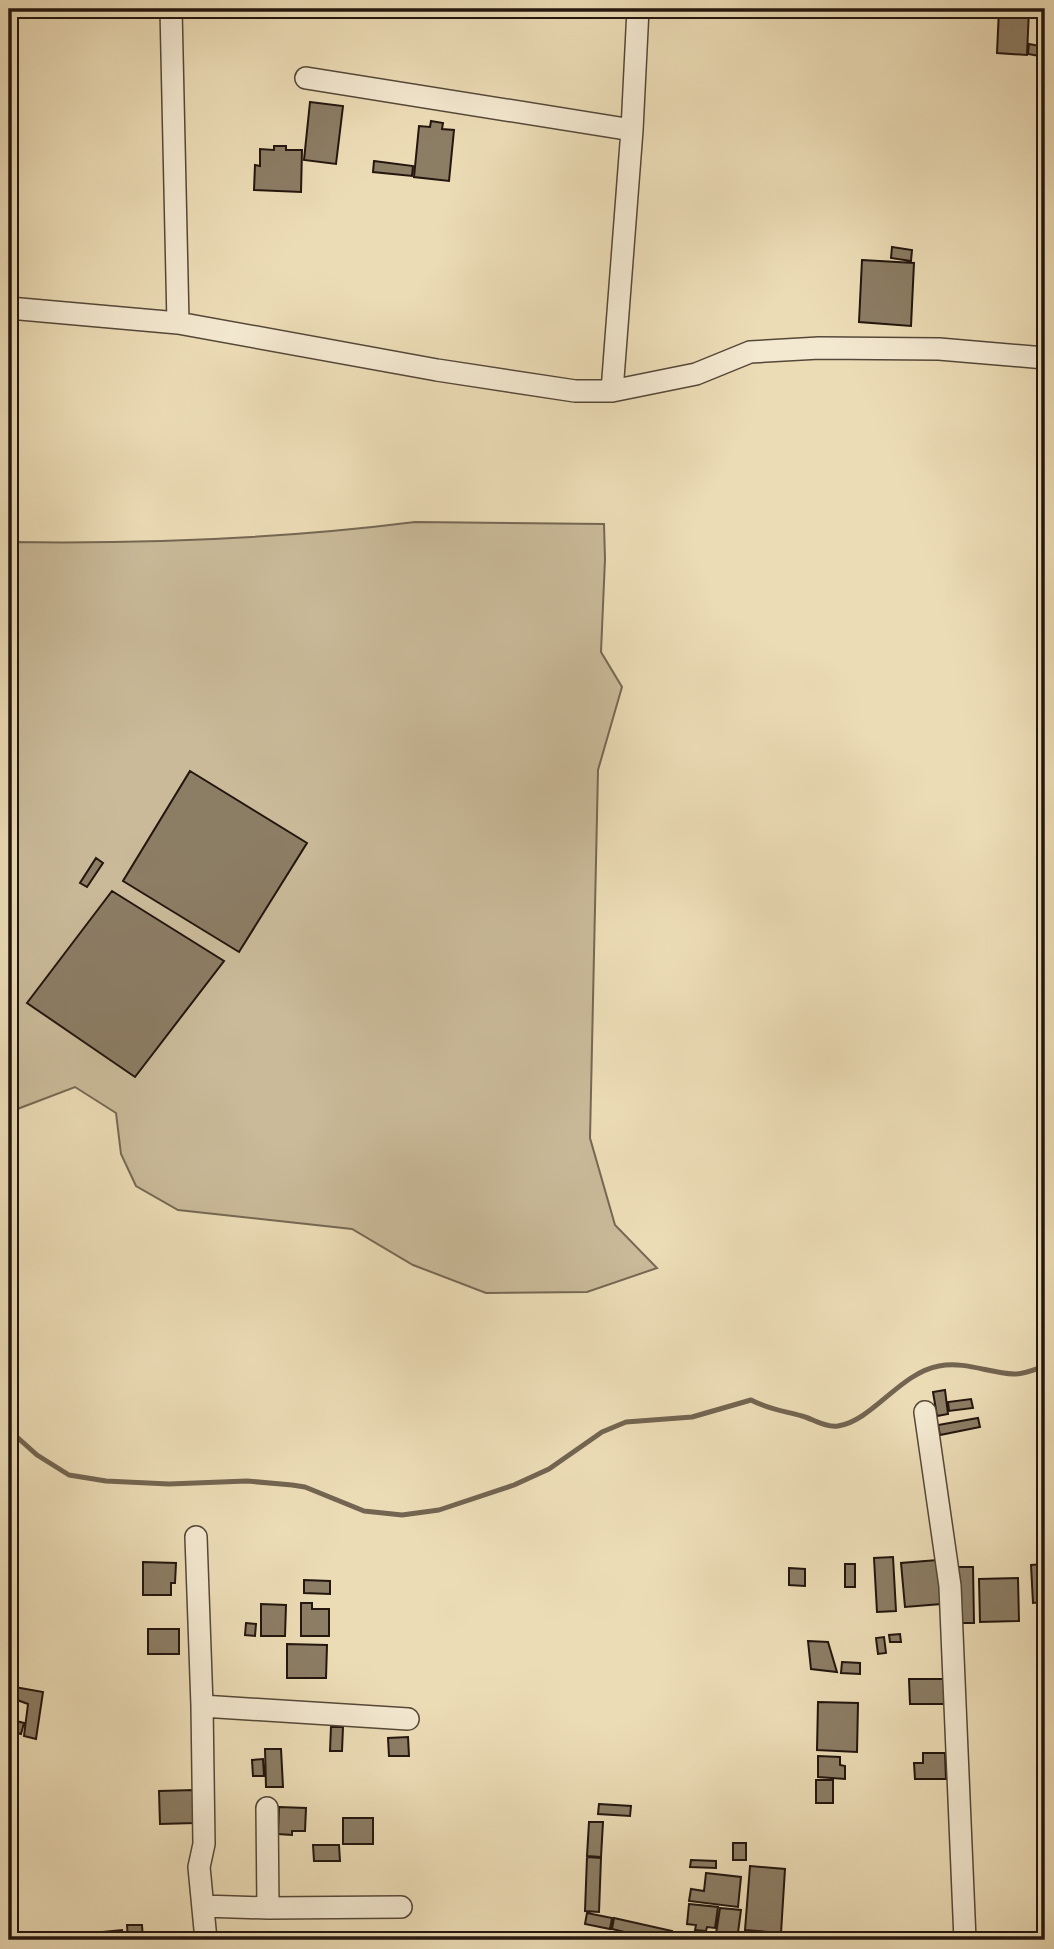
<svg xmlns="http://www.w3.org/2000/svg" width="1054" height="1949" viewBox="0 0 1054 1949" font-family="'EB Garamond',serif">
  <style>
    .green { fill: #caba99; stroke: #766854; stroke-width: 2 }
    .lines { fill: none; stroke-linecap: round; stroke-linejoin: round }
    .stream { stroke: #736551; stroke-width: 5 }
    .building { fill: #8c7d65; stroke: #23160e; stroke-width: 2 }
    .minor-casing { stroke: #554838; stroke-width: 24 }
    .minor { stroke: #f3e8d0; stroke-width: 21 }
  </style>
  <rect width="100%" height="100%" fill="#ecdcb6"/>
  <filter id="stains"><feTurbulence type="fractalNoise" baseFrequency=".00286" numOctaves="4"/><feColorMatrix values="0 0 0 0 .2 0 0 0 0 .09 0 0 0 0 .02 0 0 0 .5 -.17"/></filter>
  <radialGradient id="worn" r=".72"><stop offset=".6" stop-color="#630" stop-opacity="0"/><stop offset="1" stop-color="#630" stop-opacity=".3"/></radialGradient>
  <path class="green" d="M 415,522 L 604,524 L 605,559 L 601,652 L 622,687 L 598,770 L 590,1138 L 615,1225 L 657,1268 L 587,1292 L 486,1293 L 413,1265 L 352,1229 L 178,1210 L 136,1186 L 121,1154 L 116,1113 L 75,1087 L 20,1108 L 9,1115 L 9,542 C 144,544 280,539 415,522 Z"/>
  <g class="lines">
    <path class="stream" d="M 9,1433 L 18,1438 L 37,1455 L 69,1475 L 106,1481 L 169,1484 L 247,1481 L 292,1485 L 305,1487 L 364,1511 L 402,1515 L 439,1510 L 514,1485 L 549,1469 L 602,1432 L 626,1422 L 692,1417 L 751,1400 C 768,1409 784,1411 802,1416 C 813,1419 826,1428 838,1426 C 872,1421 900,1373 939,1366 C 965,1361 989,1373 1014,1374 C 1024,1374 1036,1369 1045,1366"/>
  </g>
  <path class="building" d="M 999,9 L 1029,9 L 1027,55 L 997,53 Z
    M 1029,44 L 1045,47 L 1045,57 L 1028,54 Z
    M 310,102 L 343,106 L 336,164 L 304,160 Z
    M 431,121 L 443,123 L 442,129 L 454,130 L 449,181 L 414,177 L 419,126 L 430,127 Z
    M 274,146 L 286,146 L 286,150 L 302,150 L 301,192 L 254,190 L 255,165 L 260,166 L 260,149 L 274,150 Z
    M 374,161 L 413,166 L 412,176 L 373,172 Z
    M 892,247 L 912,250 L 911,261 L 891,258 Z
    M 862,260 L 914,263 L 911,326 L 859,322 Z
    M 190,771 L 307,843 L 239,952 L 123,881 Z
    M 96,858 L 103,863 L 87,887 L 80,883 Z
    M 112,891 L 224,961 L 135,1077 L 27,1003 Z
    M 945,1390 L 948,1414 L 937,1416 L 933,1392 Z
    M 971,1399 L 973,1408 L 949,1411 L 948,1402 Z
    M 978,1418 L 980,1427 L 940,1435 L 938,1425 Z
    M 893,1557 L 896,1611 L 877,1612 L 874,1558 Z
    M 937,1560 L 941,1604 L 905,1607 L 901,1563 Z
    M 143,1562 L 176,1563 L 175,1583 L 171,1583 L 171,1595 L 143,1595 Z
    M 845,1564 L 855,1564 L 855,1587 L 845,1587 Z
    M 1045,1564 L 1045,1602 L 1033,1603 L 1031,1565 Z
    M 957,1567 L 973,1567 L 974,1623 L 957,1623 Z
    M 789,1568 L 805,1569 L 805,1586 L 789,1585 Z
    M 1018,1578 L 1019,1621 L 980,1622 L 979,1579 Z
    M 304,1580 L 330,1581 L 330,1594 L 304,1593 Z
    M 301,1603 L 312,1603 L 312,1609 L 329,1609 L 329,1636 L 301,1636 Z
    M 261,1604 L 286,1605 L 285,1636 L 261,1636 Z
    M 246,1623 L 256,1624 L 255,1636 L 245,1635 Z
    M 148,1629 L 179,1629 L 179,1654 L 148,1654 Z
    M 900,1634 L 901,1642 L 890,1642 L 889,1635 Z
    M 884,1637 L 886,1653 L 878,1654 L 876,1638 Z
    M 808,1641 L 828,1642 L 837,1672 L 811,1669 Z
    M 287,1644 L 327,1645 L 326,1678 L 287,1678 Z
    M 842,1662 L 860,1663 L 860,1674 L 841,1673 Z
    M 909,1679 L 946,1679 L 946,1704 L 910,1704 Z
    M 9,1686 L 43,1692 L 36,1739 L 24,1736 L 28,1704 L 9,1697 Z
    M 818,1702 L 858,1703 L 857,1752 L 817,1750 Z
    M 9,1719 L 24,1723 L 21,1734 L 9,1731 Z
    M 331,1727 L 343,1727 L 342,1751 L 330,1751 Z
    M 408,1737 L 409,1756 L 389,1756 L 388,1738 Z
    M 265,1749 L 281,1749 L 283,1787 L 266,1787 Z
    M 923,1753 L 945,1753 L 946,1779 L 915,1779 L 914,1763 L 923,1763 Z
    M 818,1756 L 840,1757 L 840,1765 L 845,1766 L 845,1779 L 818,1777 Z
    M 263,1759 L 264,1776 L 253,1776 L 252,1760 Z
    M 9,1768 L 13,1768 L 13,1806 L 9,1806 Z
    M 816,1780 L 833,1780 L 833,1803 L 816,1803 Z
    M 194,1790 L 195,1823 L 160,1824 L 159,1791 Z
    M 599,1804 L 631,1806 L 630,1816 L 598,1814 Z
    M 279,1807 L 306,1808 L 305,1831 L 292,1831 L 292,1835 L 278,1834 Z
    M 343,1818 L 373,1818 L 373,1844 L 343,1844 Z
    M 589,1822 L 603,1822 L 601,1857 L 587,1856 Z
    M 733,1843 L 746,1843 L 746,1860 L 733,1860 Z
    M 313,1845 L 339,1845 L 340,1861 L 314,1861 Z
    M 587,1857 L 601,1858 L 599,1912 L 585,1911 Z
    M 691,1860 L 716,1861 L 716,1868 L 690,1867 Z
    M 750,1866 L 785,1869 L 781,1933 L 745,1930 Z
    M 706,1873 L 741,1877 L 738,1907 L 689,1901 L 691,1889 L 704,1891 Z
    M 689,1904 L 718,1907 L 715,1928 L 707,1927 L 706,1931 L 695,1930 L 696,1925 L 687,1924 Z
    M 720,1908 L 741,1910 L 737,1940 L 715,1940 Z
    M 587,1913 L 612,1918 L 610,1929 L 585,1924 Z
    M 614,1918 L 672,1931 L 670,1940 L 658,1940 L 612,1929 Z
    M 127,1925 L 142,1925 L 143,1940 L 128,1940 Z
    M 122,1930 L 124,1940 L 94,1940 L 93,1933 Z
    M 607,1932 L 608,1940 L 587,1940 L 587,1933 Z"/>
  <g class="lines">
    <defs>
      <path id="minor" d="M 171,9 L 178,323
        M 306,78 L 632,130
        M 9,308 L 178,323 L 437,370 L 575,391 L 612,391 L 696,374 L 750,352 L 819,348 L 939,349 L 1045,358
        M 612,391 L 632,130 L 638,9
        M 925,1412 L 950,1586 L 965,1940
        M 196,1537 L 202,1706 L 204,1844 L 199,1867 L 206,1940
        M 202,1706 L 408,1719
        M 267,1808 L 268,1908
        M 203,1906 L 268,1908 L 401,1907"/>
    </defs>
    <use href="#minor" class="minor-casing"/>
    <use href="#minor" class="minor"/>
  </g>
  <rect width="1054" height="1949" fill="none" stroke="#ecdcb6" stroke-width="35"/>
  <rect x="10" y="10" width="1033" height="1928" fill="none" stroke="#23160e" stroke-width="3.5"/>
  <rect x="18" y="18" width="1019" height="1914" fill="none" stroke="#23160e" stroke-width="2"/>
  <rect width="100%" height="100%" filter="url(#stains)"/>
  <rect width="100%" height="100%" fill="url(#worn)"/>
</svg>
